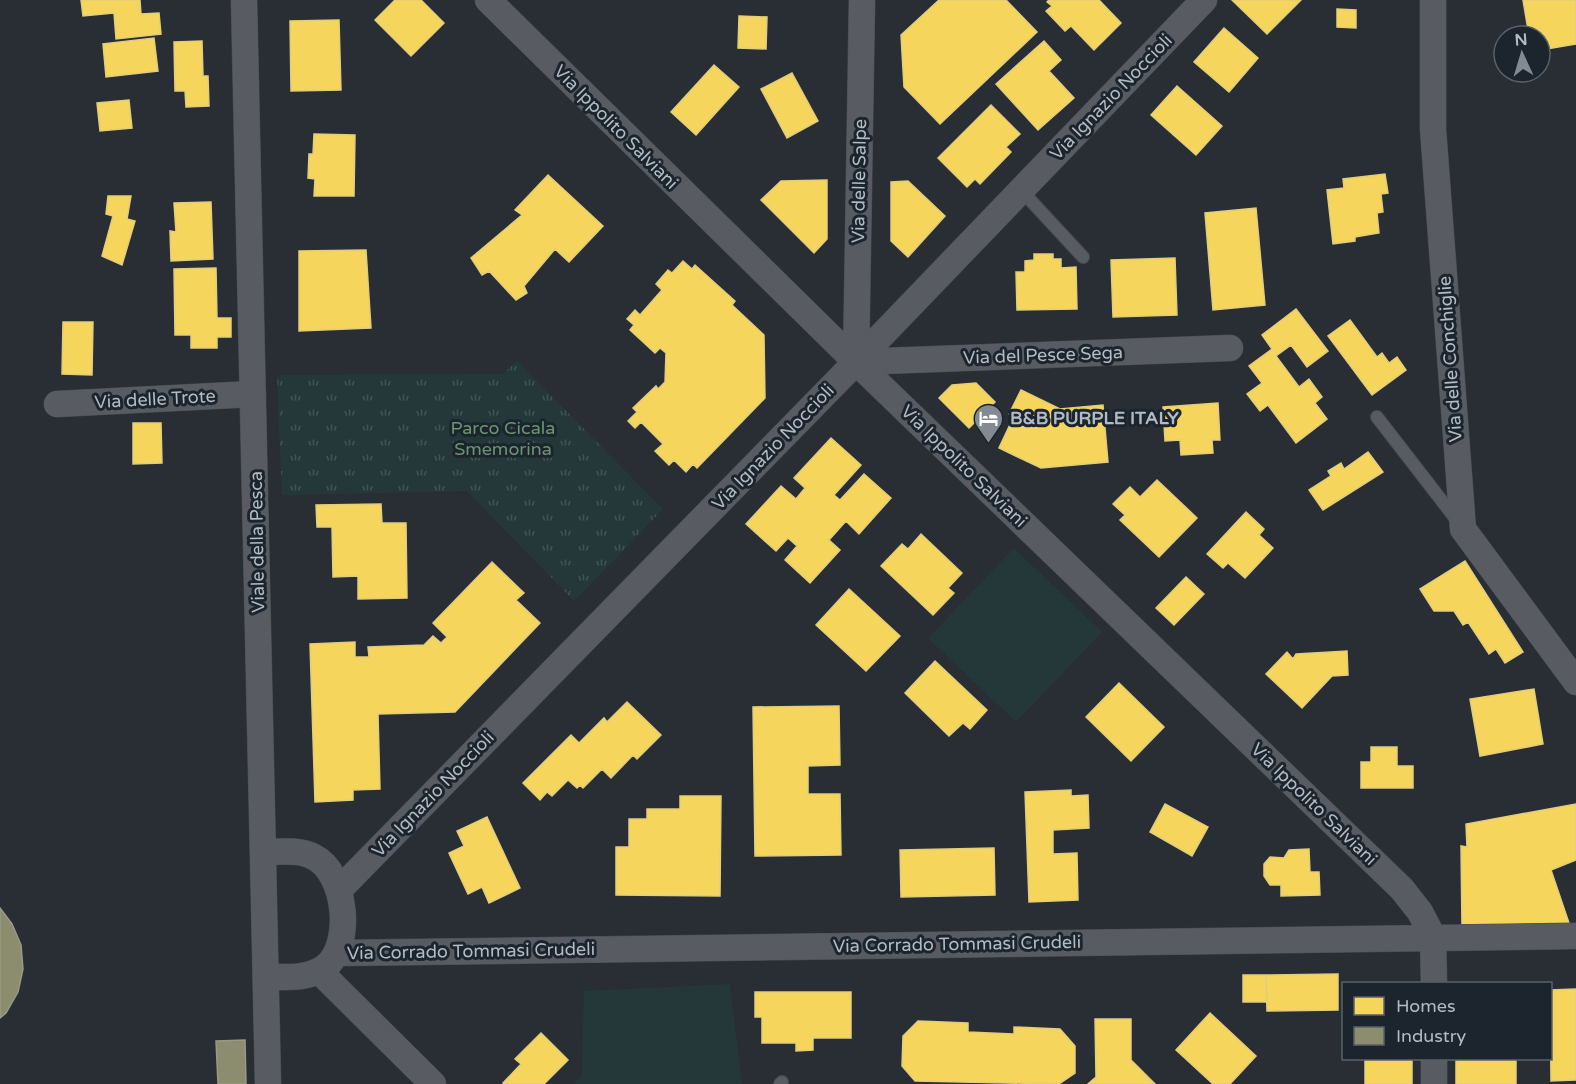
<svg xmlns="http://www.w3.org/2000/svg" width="1576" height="1084" viewBox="0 0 1576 1084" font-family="'Varela Round',sans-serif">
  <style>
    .green { fill: #253839 }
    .park { fill: url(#park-tufts) }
    .homes { fill: #f6d55c; stroke: #e2cd7c; stroke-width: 1.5 }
    .industry { fill: #8c8c6e; stroke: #979a88; stroke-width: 1.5 }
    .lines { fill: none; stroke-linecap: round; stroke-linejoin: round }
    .service-casing { stroke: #464a4f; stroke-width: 14 }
    .minor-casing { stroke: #464a4f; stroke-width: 27 }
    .service { stroke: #585c62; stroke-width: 12 }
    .minor { stroke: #585c62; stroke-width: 26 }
    .labels { text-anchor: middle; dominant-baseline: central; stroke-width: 6; stroke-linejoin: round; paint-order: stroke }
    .street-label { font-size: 18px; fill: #b2bbc5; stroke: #1c252e }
    .poi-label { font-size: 18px; font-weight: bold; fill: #b2bbc5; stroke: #1c252e; text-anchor: start }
    .park-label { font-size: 18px; fill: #6a9570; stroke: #1c252e }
  </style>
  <defs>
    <pattern id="park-tufts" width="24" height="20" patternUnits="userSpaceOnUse" patternTransform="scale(1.5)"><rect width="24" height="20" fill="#253839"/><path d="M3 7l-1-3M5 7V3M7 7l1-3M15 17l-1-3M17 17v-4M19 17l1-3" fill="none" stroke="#425354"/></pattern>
  </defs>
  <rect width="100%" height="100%" fill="#282e34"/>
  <path class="green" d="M 1014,548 L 1102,632 L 1016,722 L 928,638 Z
    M 730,984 L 742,1084 L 573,1084 L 582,1075 L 584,991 Z"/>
  <path class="park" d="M 517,361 L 663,509 L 574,601 L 467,491 L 282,495 L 277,375 L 503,374 Z"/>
  <path class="homes" d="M 81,0 L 140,0 L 141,14 L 159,13 L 161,34 L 116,39 L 114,13 L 83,16 Z
    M 395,0 L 421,0 L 444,23 L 411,56 L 375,20 Z
    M 939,0 L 1006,0 L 1037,32 L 940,124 L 904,87 L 901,35 Z
    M 1049,0 L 1099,0 L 1121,23 L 1094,50 L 1071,26 L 1065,31 L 1046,11 L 1052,6 L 1047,2 Z
    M 1232,0 L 1301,0 L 1267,34 Z
    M 1523,0 L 1576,0 L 1576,44 L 1540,50 L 1540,36 L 1529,36 Z
    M 1337,9 L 1356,10 L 1356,28 L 1337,27 Z
    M 739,16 L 767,17 L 766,49 L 738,48 Z
    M 339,20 L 341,90 L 291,91 L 290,21 Z
    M 1224,28 L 1258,58 L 1229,92 L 1194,62 Z
    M 154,38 L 158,71 L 106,77 L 103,44 Z
    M 202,41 L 203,76 L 208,76 L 209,106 L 186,107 L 185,91 L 175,91 L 174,42 Z
    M 1044,41 L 1061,60 L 1049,71 L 1074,98 L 1038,130 L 996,84 Z
    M 714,65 L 739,87 L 696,135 L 671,112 Z
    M 792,73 L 818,121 L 787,138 L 761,89 Z
    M 1177,86 L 1222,126 L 1196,155 L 1151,115 Z
    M 129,100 L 132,128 L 100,131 L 97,103 Z
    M 991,105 L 1020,134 L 1006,147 L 1011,152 L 980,184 L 975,179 L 967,187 L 938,158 Z
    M 314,134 L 355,135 L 354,196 L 314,196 L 315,179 L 308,178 L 309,154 L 313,154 Z
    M 1385,174 L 1388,193 L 1381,194 L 1383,212 L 1377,213 L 1379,233 L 1355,237 L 1355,241 L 1333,244 L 1327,190 L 1344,188 L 1343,179 Z
    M 548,175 L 603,226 L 569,262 L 555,249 L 524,286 L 527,293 L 516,300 L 489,271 L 482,275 L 471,258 L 522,215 L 515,210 Z
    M 827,180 L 827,239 L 814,253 L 761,200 L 781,181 Z
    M 908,181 L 945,216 L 908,257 L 891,241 L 891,182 Z
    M 108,196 L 131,196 L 127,219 L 135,221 L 122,265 L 102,256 L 113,216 L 106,214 Z
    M 211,202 L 213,259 L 171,261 L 170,231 L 176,232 L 174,203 Z
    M 1256,208 L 1265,305 L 1213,310 L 1205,213 Z
    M 366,250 L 371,328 L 299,331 L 299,251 Z
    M 1034,254 L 1053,254 L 1053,259 L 1061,259 L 1061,268 L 1076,267 L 1077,309 L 1017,310 L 1016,272 L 1025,272 L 1025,261 L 1034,260 Z
    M 1175,258 L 1177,315 L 1113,317 L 1111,260 Z
    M 683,261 L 692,269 L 695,265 L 735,301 L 732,305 L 764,335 L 765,398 L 697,468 L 693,464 L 686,472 L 674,460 L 669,465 L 655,451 L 663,444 L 641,422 L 635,428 L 628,421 L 637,412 L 633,408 L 656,386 L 658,389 L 665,382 L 666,353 L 660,348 L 655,353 L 630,330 L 634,325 L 627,319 L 635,310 L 640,315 L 662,290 L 656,284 L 668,270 L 672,273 Z
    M 216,268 L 217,318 L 231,318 L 231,337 L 217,337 L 217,348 L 191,348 L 191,335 L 175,335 L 174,269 Z
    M 1296,309 L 1328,351 L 1307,367 L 1291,345 L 1276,356 L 1299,387 L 1309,379 L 1322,397 L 1315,403 L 1327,419 L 1296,443 L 1268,405 L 1260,411 L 1247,394 L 1262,383 L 1249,366 L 1272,349 L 1262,335 Z
    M 1350,320 L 1377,357 L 1382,353 L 1389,363 L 1397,357 L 1406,370 L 1372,395 L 1328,336 Z
    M 63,322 L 93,322 L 92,375 L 62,374 Z
    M 976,383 L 995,402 L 969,428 L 939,398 L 952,385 Z
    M 1021,390 L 1060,409 L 1103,405 L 1108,462 L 1041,468 L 999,448 L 1014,416 L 1009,414 Z
    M 1218,403 L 1220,440 L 1212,440 L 1213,453 L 1181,455 L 1180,440 L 1165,441 L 1163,407 Z
    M 133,423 L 161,423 L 162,463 L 133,464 Z
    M 831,438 L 861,465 L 834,495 L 840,500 L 864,474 L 891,498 L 859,534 L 846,521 L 829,540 L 840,550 L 810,583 L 785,560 L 797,546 L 788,538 L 776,551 L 746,524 L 781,486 L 796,499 L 805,488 L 794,478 Z
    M 1368,452 L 1383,472 L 1323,510 L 1309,490 L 1331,476 L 1328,471 L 1341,463 L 1344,469 Z
    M 1157,480 L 1197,518 L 1159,557 L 1120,520 L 1125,515 L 1113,504 L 1130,487 L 1140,497 Z
    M 381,504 L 382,523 L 406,523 L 407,598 L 358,599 L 358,576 L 333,577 L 332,527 L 317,527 L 316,505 Z
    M 1246,512 L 1264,529 L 1259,535 L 1273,548 L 1245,578 L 1228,563 L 1223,568 L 1207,554 Z
    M 921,534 L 962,573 L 948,588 L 954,593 L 933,615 L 881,566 L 902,544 L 908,549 Z
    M 1465,561 L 1523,652 L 1505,663 L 1496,649 L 1489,654 L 1468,622 L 1463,625 L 1454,611 L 1434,611 L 1420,589 Z
    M 492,562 L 524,593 L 516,600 L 540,623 L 455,712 L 378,714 L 380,789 L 353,790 L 353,800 L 315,802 L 310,644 L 355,642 L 355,657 L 369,657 L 368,647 L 424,645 L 433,636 L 441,643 L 447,637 L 433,623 Z
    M 1186,577 L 1204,594 L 1174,625 L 1156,608 Z
    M 849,589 L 900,636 L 866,671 L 816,625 Z
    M 1347,651 L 1348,675 L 1332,676 L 1302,708 L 1266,674 L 1287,652 L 1293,659 L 1296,654 Z
    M 935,661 L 987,710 L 970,729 L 963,723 L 949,736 L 905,693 Z
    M 1119,683 L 1164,727 L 1131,761 L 1086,717 Z
    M 1534,689 L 1543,744 L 1480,756 L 1470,699 Z
    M 627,702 L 661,735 L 637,759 L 633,755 L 611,778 L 602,769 L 583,788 L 580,785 L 577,788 L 568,780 L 552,796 L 547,792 L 540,800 L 523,783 L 571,735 L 579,743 L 604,718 L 607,722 Z
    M 839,706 L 840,765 L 808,766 L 808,794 L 840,794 L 841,855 L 755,856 L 753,707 Z
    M 1371,747 L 1397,747 L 1397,766 L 1413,766 L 1413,788 L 1361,788 L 1361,762 L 1371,762 Z
    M 1071,790 L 1071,796 L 1088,795 L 1089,828 L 1053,830 L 1053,854 L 1077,853 L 1078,900 L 1029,902 L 1025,792 Z
    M 680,796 L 721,796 L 720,896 L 616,895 L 616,847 L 629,847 L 629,819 L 647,819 L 647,809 L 680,809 Z
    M 1165,804 L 1208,827 L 1192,856 L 1150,832 Z
    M 1576,804 L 1576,860 L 1551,870 L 1570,926 L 1462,927 L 1461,846 L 1467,847 L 1466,824 Z
    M 487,817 L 520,888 L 489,903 L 482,887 L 468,894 L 449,853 L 464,846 L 457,831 Z
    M 994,848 L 995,895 L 901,897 L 900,850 Z
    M 1309,849 L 1310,872 L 1319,872 L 1320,895 L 1281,896 L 1281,885 L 1270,885 L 1264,876 L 1264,864 L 1270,857 L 1284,858 L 1289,850 Z
    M 1338,974 L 1338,1010 L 1267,1011 L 1266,975 Z
    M 1243,975 L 1266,975 L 1267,1002 L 1243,1002 Z
    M 1576,989 L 1576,1080 L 1551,1081 L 1550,990 Z
    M 755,992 L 851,992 L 851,1038 L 813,1038 L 813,1050 L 796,1051 L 796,1043 L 762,1043 L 762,1017 L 755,1017 Z
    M 1210,1013 L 1256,1056 L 1230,1084 L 1213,1084 L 1176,1050 Z
    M 1095,1019 L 1131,1019 L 1131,1060 L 1155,1084 L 1088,1084 L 1096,1077 Z
    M 918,1021 L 968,1023 L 968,1032 L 1014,1034 L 1014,1027 L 1060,1029 L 1075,1046 L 1075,1073 L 1059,1084 L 915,1081 L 902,1066 L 903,1036 Z
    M 541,1033 L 568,1060 L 544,1084 L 504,1084 L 503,1083 L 521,1064 L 515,1059 Z
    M 1365,1058 L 1412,1058 L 1412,1084 L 1365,1084 Z
    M 1456,1058 L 1516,1058 L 1516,1084 L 1456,1084 Z"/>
  <path class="industry" d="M 0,908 L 12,924 L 21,945 L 23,969 L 18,992 L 6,1013 L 0,1018 Z
    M 245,1040 L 246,1084 L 218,1084 L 216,1041 Z"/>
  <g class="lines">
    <defs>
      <path id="service" d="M 1021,190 L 1083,257
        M 1377,417 L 1459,523
        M 780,1084 L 782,1082"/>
      <path id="minor" d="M 244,0 L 268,1084
        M 488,0 L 856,362 L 1402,889 L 1420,912 L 1433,937 L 1434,984
        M 862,0 L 856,362 L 1230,348
        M 1433,0 L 1433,129 L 1463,529 L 1576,682
        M 57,404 L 253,394
        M 264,852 C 280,852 299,849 314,857 C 346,873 354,945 325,967 C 309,979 286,977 267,977
        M 339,890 L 856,362 L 1204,0
        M 337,953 L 1576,936
        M 319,971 L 433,1084
        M 1434,1058 L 1434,1084"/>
    </defs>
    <use href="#service" class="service-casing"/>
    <use href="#minor" class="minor-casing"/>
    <use href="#service" class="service"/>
    <use href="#minor" class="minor"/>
  </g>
  <defs>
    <symbol id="hotel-pin" viewBox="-11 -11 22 30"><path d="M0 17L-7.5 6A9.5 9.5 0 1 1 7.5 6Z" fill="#828a92" stroke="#1c252e"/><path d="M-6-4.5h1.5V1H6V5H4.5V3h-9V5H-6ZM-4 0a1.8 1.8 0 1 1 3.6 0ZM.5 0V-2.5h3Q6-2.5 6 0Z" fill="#fff"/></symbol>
  </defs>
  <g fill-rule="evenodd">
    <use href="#hotel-pin" x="972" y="402" width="33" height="45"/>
  </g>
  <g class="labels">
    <g class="street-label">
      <text transform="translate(1111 97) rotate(-46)">Via Ignazio Noccioli</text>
      <text transform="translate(616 127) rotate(45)">Via Ippolito Salviani</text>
      <text transform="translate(859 181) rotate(-89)">Via delle Salpe</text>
      <text transform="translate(1043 355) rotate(-2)">Via del Pesce Sega</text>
      <text transform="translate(1450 359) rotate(-94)">Via delle Conchiglie</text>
      <text transform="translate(155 399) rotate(-3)">Via delle Trote</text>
      <text transform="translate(773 447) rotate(-46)">Via Ignazio Noccioli</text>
      <text transform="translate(964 466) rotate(44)">Via Ippolito Salviani</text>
      <text transform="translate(257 542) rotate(-91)">Viale della Pesca</text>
      <text transform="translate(433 794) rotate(-46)">Via Ignazio Noccioli</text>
      <text transform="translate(1314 804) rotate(44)">Via Ippolito Salviani</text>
      <text transform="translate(957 944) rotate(-1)">Via Corrado Tommasi Crudeli</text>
      <text transform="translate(471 951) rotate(-1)">Via Corrado Tommasi Crudeli</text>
    </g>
    <g class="poi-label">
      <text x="1010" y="418">B&amp;B PURPLE ITALY</text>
    </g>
    <g class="park-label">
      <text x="503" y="428">Parco Cicala<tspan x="503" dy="21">Smemorina</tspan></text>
    </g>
  </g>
  <rect x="1342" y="982" width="210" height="78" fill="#1c252e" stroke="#58616a" stroke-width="1.5"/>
  <rect x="1354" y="997" width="30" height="18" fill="#f6d55c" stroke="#58616a" stroke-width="1.5"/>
  <text x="1396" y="1012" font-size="18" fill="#b2bbc5">Homes</text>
  <rect x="1354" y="1027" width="30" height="18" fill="#8c8c6e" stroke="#58616a" stroke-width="1.5"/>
  <text x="1396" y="1042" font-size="18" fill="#b2bbc5">Industry</text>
  <g transform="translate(1522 54) rotate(356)"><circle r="28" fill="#1c252e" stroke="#58616a" stroke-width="1.5"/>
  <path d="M0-4.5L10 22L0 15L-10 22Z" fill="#828a92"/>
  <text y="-9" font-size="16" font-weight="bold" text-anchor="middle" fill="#b2bbc5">N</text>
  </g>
</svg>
